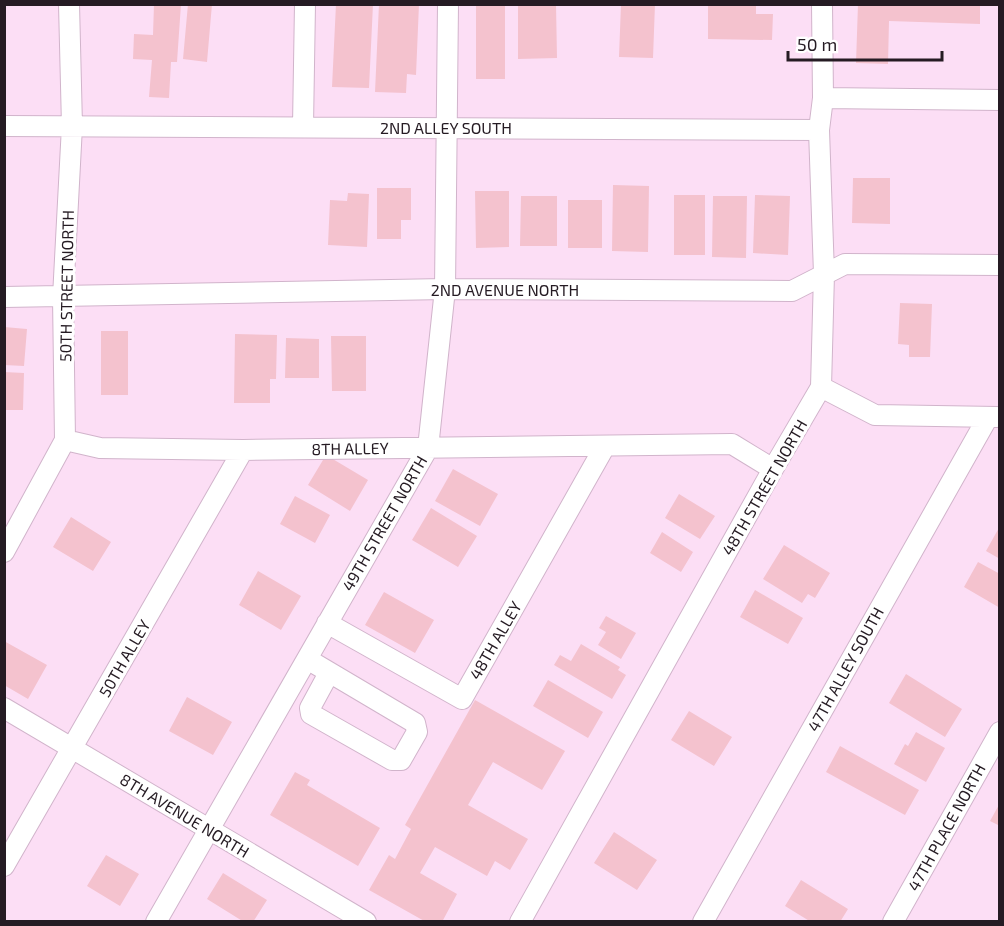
<svg xmlns="http://www.w3.org/2000/svg" width="1004" height="926" viewBox="0 0 1004 926" font-family="'Exo 2',sans-serif">
  <style>
    .building { fill: #f4c2ce }
    .lines { fill: none; stroke-linecap: round; stroke-linejoin: round }
    .minor-casing { stroke: #d1b4cb; stroke-width: 22 }
    .minor { stroke: #fff; stroke-width: 20 }
    .labels { text-anchor: middle; dominant-baseline: central; stroke-width: 6; stroke-linejoin: round; paint-order: stroke }
    .street-label { font-size: 16px; fill: #251b23; stroke: #fff }
  </style>
  <rect width="100%" height="100%" fill="#fcdef5"/>
  <path class="building" d="M 154,4 L 181,4 L 177,62 L 171,62 L 169,98 L 149,97 L 152,60 L 133,59 L 134,34 L 153,35 Z
    M 188,4 L 212,4 L 207,62 L 183,59 Z
    M 336,4 L 373,4 L 369,88 L 332,87 Z
    M 379,4 L 419,4 L 416,75 L 407,74 L 406,93 L 375,92 Z
    M 476,4 L 505,4 L 505,79 L 476,79 Z
    M 518,4 L 556,4 L 557,58 L 518,59 Z
    M 621,4 L 655,4 L 653,58 L 619,57 Z
    M 708,4 L 756,4 L 756,14 L 773,14 L 772,40 L 708,39 Z
    M 858,4 L 980,4 L 980,24 L 889,21 L 888,64 L 856,63 Z
    M 853,178 L 890,178 L 890,224 L 852,223 Z
    M 613,185 L 649,186 L 648,252 L 612,251 Z
    M 377,188 L 411,188 L 411,220 L 401,220 L 401,239 L 377,239 Z
    M 475,191 L 509,191 L 509,247 L 476,248 Z
    M 348,193 L 369,194 L 367,247 L 328,245 L 330,200 L 347,201 Z
    M 674,195 L 705,195 L 705,255 L 674,255 Z
    M 755,195 L 790,196 L 788,255 L 753,253 Z
    M 521,196 L 557,196 L 557,246 L 520,246 Z
    M 713,196 L 747,196 L 746,258 L 712,257 Z
    M 568,200 L 602,200 L 602,248 L 568,248 Z
    M 900,303 L 932,304 L 930,357 L 909,357 L 909,345 L 898,344 Z
    M 4,327 L 27,329 L 24,366 L 4,365 Z
    M 101,331 L 128,331 L 128,395 L 101,395 Z
    M 235,334 L 277,335 L 276,379 L 270,379 L 270,403 L 234,403 Z
    M 331,336 L 366,336 L 366,391 L 332,391 Z
    M 286,338 L 319,339 L 319,378 L 285,378 Z
    M 4,372 L 24,373 L 23,410 L 4,410 Z
    M 326,455 L 368,480 L 350,511 L 308,485 Z
    M 453,469 L 498,494 L 480,526 L 435,501 Z
    M 679,494 L 715,516 L 700,539 L 665,518 Z
    M 295,496 L 330,515 L 315,543 L 280,524 Z
    M 431,508 L 477,536 L 458,567 L 412,540 Z
    M 71,517 L 111,542 L 93,571 L 53,547 Z
    M 1000,526 L 1000,559 L 986,551 Z
    M 662,532 L 693,552 L 681,572 L 650,553 Z
    M 784,545 L 830,573 L 815,598 L 808,594 L 802,603 L 763,579 Z
    M 978,562 L 1000,574 L 1000,608 L 964,587 Z
    M 258,571 L 301,596 L 281,630 L 239,605 Z
    M 755,590 L 803,618 L 788,644 L 740,617 Z
    M 384,592 L 434,620 L 415,653 L 365,625 Z
    M 606,616 L 636,633 L 621,659 L 598,645 L 606,632 L 599,628 Z
    M 4,641 L 47,665 L 28,699 L 4,685 Z
    M 581,644 L 620,667 L 618,670 L 626,675 L 612,699 L 554,665 L 560,655 L 571,661 Z
    M 906,674 L 962,709 L 945,737 L 889,703 Z
    M 548,680 L 603,712 L 588,738 L 533,706 Z
    M 187,697 L 232,722 L 213,755 L 169,731 Z
    M 475,700 L 565,751 L 542,790 L 493,762 L 468,805 L 528,839 L 510,870 L 495,861 L 487,876 L 435,847 L 420,873 L 457,894 L 442,922 L 426,922 L 369,890 L 389,855 L 395,859 L 411,829 L 405,825 Z
    M 689,711 L 732,737 L 714,766 L 671,740 Z
    M 916,732 L 945,748 L 926,782 L 894,764 L 905,744 L 908,746 Z
    M 840,746 L 919,790 L 905,815 L 826,772 Z
    M 295,772 L 310,780 L 307,785 L 380,828 L 358,866 L 270,815 Z
    M 1000,803 L 1000,826 L 990,821 Z
    M 614,832 L 657,860 L 637,890 L 594,863 Z
    M 106,855 L 139,874 L 120,906 L 87,886 Z
    M 223,873 L 267,900 L 253,922 L 244,922 L 207,899 Z
    M 801,880 L 848,909 L 840,922 L 811,922 L 785,906 Z"/>
  <g class="lines">
    <defs>
      <path id="minor" d="M 823,98 L 1000,100
        M 4,126 L 819,130
        M 303,126 L 305,4
        M 4,297 L 445,289 L 792,291 L 845,264 L 1000,265
        M 821,387 L 875,415 L 997,417
        M 65,440 L 100,448 L 243,450 L 732,444 L 773,469
        M 4,552 L 65,440 L 63,297 L 72,126 L 69,4
        M 327,623 L 462,699 L 605,446
        M 307,659 L 415,723 L 417,732 L 401,760 L 392,760 L 311,714 L 310,708 L 329,673
        M 4,708 L 366,922
        M 4,866 L 243,450
        M 156,922 L 428,448 L 445,289 L 448,4
        M 520,922 L 773,469 L 821,387 L 824,274 L 819,130 L 823,98 L 822,4
        M 703,922 L 988,417
        M 893,922 L 1000,732"/>
    </defs>
    <use href="#minor" class="minor-casing"/>
    <use href="#minor" class="minor"/>
  </g>
  <g class="labels">
    <g class="street-label">
      <text x="446" y="127">2ND ALLEY SOUTH</text>
      <text transform="translate(66 286) rotate(-89)">50TH STREET NORTH</text>
      <text x="505" y="289">2ND AVENUE NORTH</text>
      <text transform="translate(350 448) rotate(-1)">8TH ALLEY</text>
      <text transform="translate(764 487) rotate(-60)">48TH STREET NORTH</text>
      <text transform="translate(384 523) rotate(-60)">49TH STREET NORTH</text>
      <text transform="translate(495 640) rotate(-60)">48TH ALLEY</text>
      <text transform="translate(124 658) rotate(-60)">50TH ALLEY</text>
      <text transform="translate(845 669) rotate(-61)">47TH ALLEY SOUTH</text>
      <text transform="translate(185 815) rotate(31)">8TH AVENUE NORTH</text>
      <text transform="translate(946 827) rotate(-61)">47TH PLACE NORTH</text>
    </g>
  </g>
  <rect width="1004" height="926" fill="none" stroke="#251b23" stroke-width="12"/>
  <path d="M788 51v9h154v-9" fill="none" stroke="#251b23" stroke-width="3"/>
  <text x="797" y="51" font-size="18" fill="#251b23" stroke="#ffffff" stroke-width="4.5" paint-order="stroke">50 m</text>
</svg>
